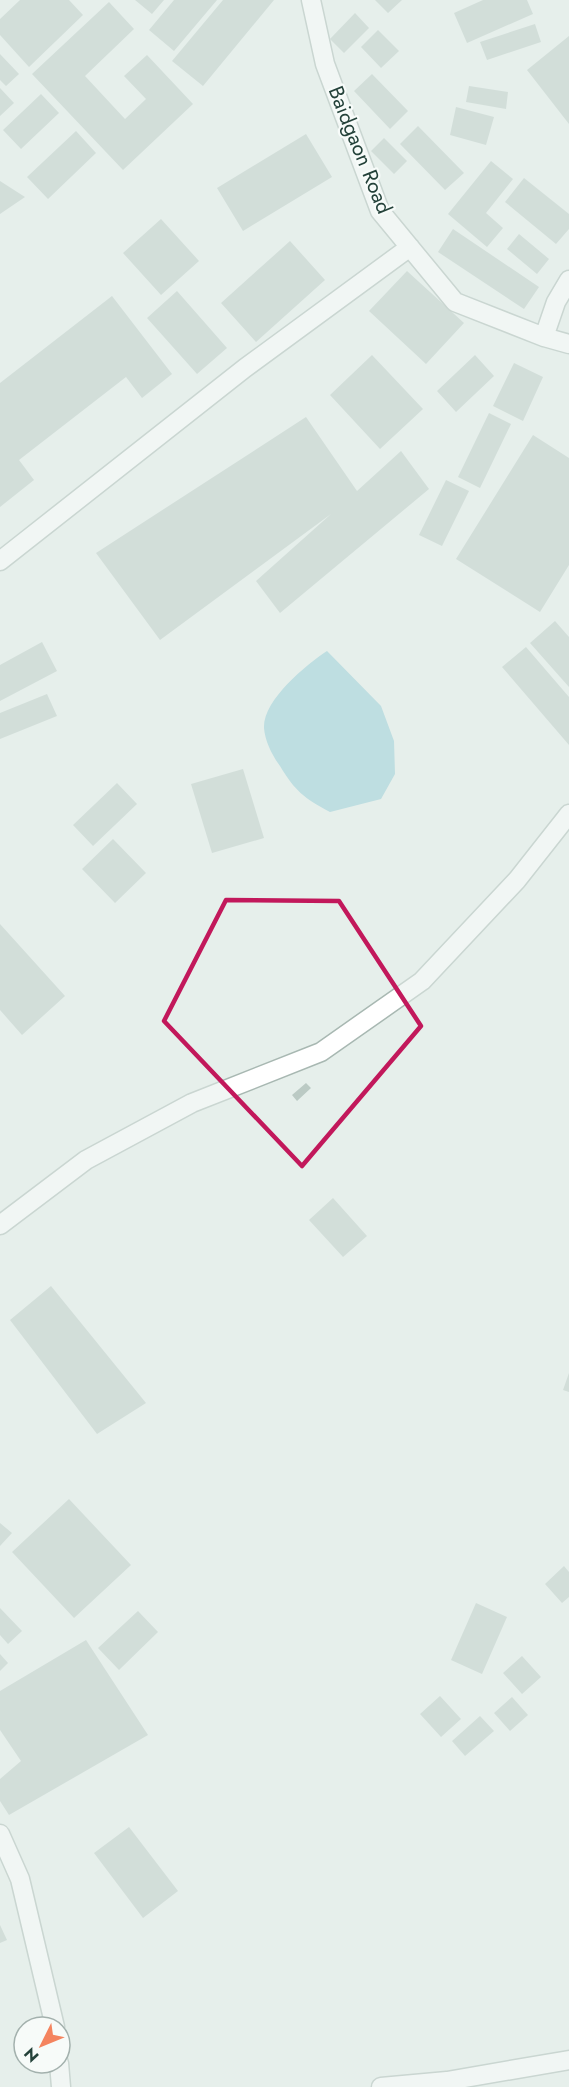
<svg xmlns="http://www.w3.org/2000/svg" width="569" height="2087" viewBox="0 0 569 2087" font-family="Jost,sans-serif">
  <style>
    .water { fill: #8ec9d4 }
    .building { fill: #bbcac4 }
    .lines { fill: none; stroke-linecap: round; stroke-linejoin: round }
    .street-casing { stroke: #a8b8b2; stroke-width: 21 }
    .street { stroke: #fff; stroke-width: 18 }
    .marked { fill: none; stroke: #c2185b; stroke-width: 4.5; stroke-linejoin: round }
    .labels { text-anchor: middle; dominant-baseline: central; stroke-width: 4.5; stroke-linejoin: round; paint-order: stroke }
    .street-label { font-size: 21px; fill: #24423a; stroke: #f7fbf9 }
  </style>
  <rect width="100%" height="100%" fill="#e6efeb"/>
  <path class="water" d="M 327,651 L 381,706 L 394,741 L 395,774 L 381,799 L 330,812 C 304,798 295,791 280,766 C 272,755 265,741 264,728 C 263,700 306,665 327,651 Z"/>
  <path class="building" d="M 20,0 L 69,0 L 83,15 L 29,67 L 0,35 L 0,19 Z
    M 135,0 L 164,0 L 152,14 Z
    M 174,0 L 217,0 L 174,51 L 149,30 Z
    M 223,0 L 274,0 L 203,86 L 172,61 Z
    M 375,0 L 402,0 L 388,13 Z
    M 483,0 L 527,0 L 533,14 L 467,43 L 454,13 Z
    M 109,2 L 134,29 L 85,76 L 125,119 L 146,99 L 124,76 L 147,55 L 193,104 L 123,170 L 32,74 Z
    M 355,13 L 369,28 L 344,53 L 330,39 Z
    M 535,24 L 541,42 L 487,60 L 480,42 Z
    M 378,30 L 399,51 L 381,68 L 361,47 Z
    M 569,36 L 569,124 L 527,70 Z
    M 0,54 L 19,74 L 6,86 L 0,80 Z
    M 372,74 L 408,111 L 390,129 L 354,91 Z
    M 469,86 L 508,92 L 506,109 L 466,102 Z
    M 0,88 L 14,103 L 0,116 Z
    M 41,94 L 59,113 L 21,149 L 3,130 Z
    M 456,107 L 494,117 L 486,145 L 450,135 Z
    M 418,126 L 464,173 L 445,190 L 400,144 Z
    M 76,131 L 96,153 L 48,199 L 27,177 Z
    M 306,134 L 332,177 L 243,231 L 217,188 Z
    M 384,138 L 407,161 L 394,174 L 371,151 Z
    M 491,161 L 513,179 L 486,213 L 503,228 L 487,247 L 448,214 Z
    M 524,178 L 569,214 L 569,229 L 556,244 L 505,202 Z
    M 0,181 L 25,197 L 0,214 Z
    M 161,219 L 199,261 L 161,295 L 123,253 Z
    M 453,229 L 539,287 L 524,309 L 438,252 Z
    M 519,234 L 549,259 L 537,274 L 507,249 Z
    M 290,241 L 325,280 L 256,342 L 221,303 Z
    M 407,271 L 464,323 L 426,364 L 369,311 Z
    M 177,291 L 227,348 L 197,374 L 147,318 Z
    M 112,296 L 172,374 L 142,398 L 126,377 L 19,460 L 34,480 L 0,507 L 0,383 Z
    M 372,355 L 423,409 L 380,449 L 330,395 Z
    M 475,355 L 494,376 L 456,412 L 437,391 Z
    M 514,363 L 543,377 L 523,421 L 493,406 Z
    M 489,413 L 511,424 L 480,488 L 458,477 Z
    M 306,417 L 357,491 L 401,451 L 429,489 L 280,613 L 256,581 L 331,514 L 160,640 L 96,553 Z
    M 533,435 L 569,458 L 569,565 L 540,612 L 456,559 Z
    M 446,480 L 469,491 L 442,546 L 419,535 Z
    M 555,621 L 569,637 L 569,687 L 530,643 Z
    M 42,642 L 57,671 L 0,701 L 0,665 Z
    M 526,647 L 569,697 L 569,745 L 502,667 Z
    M 47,694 L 57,716 L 0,739 L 0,713 Z
    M 243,769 L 264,838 L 212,853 L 191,784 Z
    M 117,783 L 137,804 L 93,846 L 73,825 Z
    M 113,839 L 146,873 L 115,903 L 82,869 Z
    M 0,924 L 65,996 L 22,1035 L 0,1010 Z
    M 306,1083 L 311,1088 L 297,1101 L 292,1095 Z
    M 333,1198 L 367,1236 L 343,1257 L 309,1220 Z
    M 51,1286 L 146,1403 L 97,1434 L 10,1320 Z
    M 569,1373 L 569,1392 L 563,1390 Z
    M 69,1499 L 131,1565 L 74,1618 L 12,1552 Z
    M 0,1523 L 12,1533 L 0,1546 Z
    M 564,1566 L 569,1572 L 569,1597 L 562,1603 L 545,1584 Z
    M 476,1603 L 507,1617 L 482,1674 L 451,1660 Z
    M 0,1608 L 22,1631 L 8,1644 L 0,1635 Z
    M 138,1611 L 158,1632 L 119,1670 L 98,1648 Z
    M 86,1640 L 148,1735 L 9,1815 L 0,1801 L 0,1779 L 21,1761 L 0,1730 L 0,1691 Z
    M 0,1654 L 8,1663 L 0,1671 Z
    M 522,1656 L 541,1677 L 522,1694 L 503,1673 Z
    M 440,1696 L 461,1719 L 441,1737 L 420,1714 Z
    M 512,1697 L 528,1715 L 510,1731 L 494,1713 Z
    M 480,1716 L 494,1731 L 465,1756 L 452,1741 Z
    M 129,1827 L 178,1891 L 143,1918 L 94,1853 Z
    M 0,1925 L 7,1940 L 0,1943 Z"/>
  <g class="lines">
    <defs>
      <path id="street" d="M 311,0 L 325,64 L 380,211 L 455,302 L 544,337 L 569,344
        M 544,337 L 556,302 L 569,280
        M 0,561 L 245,368 L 410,247
        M 0,1225 L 86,1160 L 192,1103 L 321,1052 L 422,981 L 517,880 L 569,814
        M 0,1834 L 20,1879 L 55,2027
        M 59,2063 L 61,2087
        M 381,2087 L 447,2081 L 569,2060"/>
    </defs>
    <use href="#street" class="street-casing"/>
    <use href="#street" class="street"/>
  </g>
  <path d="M0 0H569V2087H0ZM 226,900 L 339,901 L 421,1026 L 302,1166 L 164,1021 Z" fill="#e6efeb" fill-opacity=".55" fill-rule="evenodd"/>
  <path class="marked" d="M 226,900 L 339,901 L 421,1026 L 302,1166 L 164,1021 Z"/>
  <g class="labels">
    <g class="street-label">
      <text transform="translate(360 150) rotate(68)">Baidgaon Road</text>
    </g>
  </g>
  <g transform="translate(42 2045) rotate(227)"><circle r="28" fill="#f7fbf9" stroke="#a3b1ad" stroke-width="1.5"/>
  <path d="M0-4.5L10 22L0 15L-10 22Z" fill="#f4845f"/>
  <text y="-9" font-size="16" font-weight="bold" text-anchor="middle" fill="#24423a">N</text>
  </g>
</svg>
